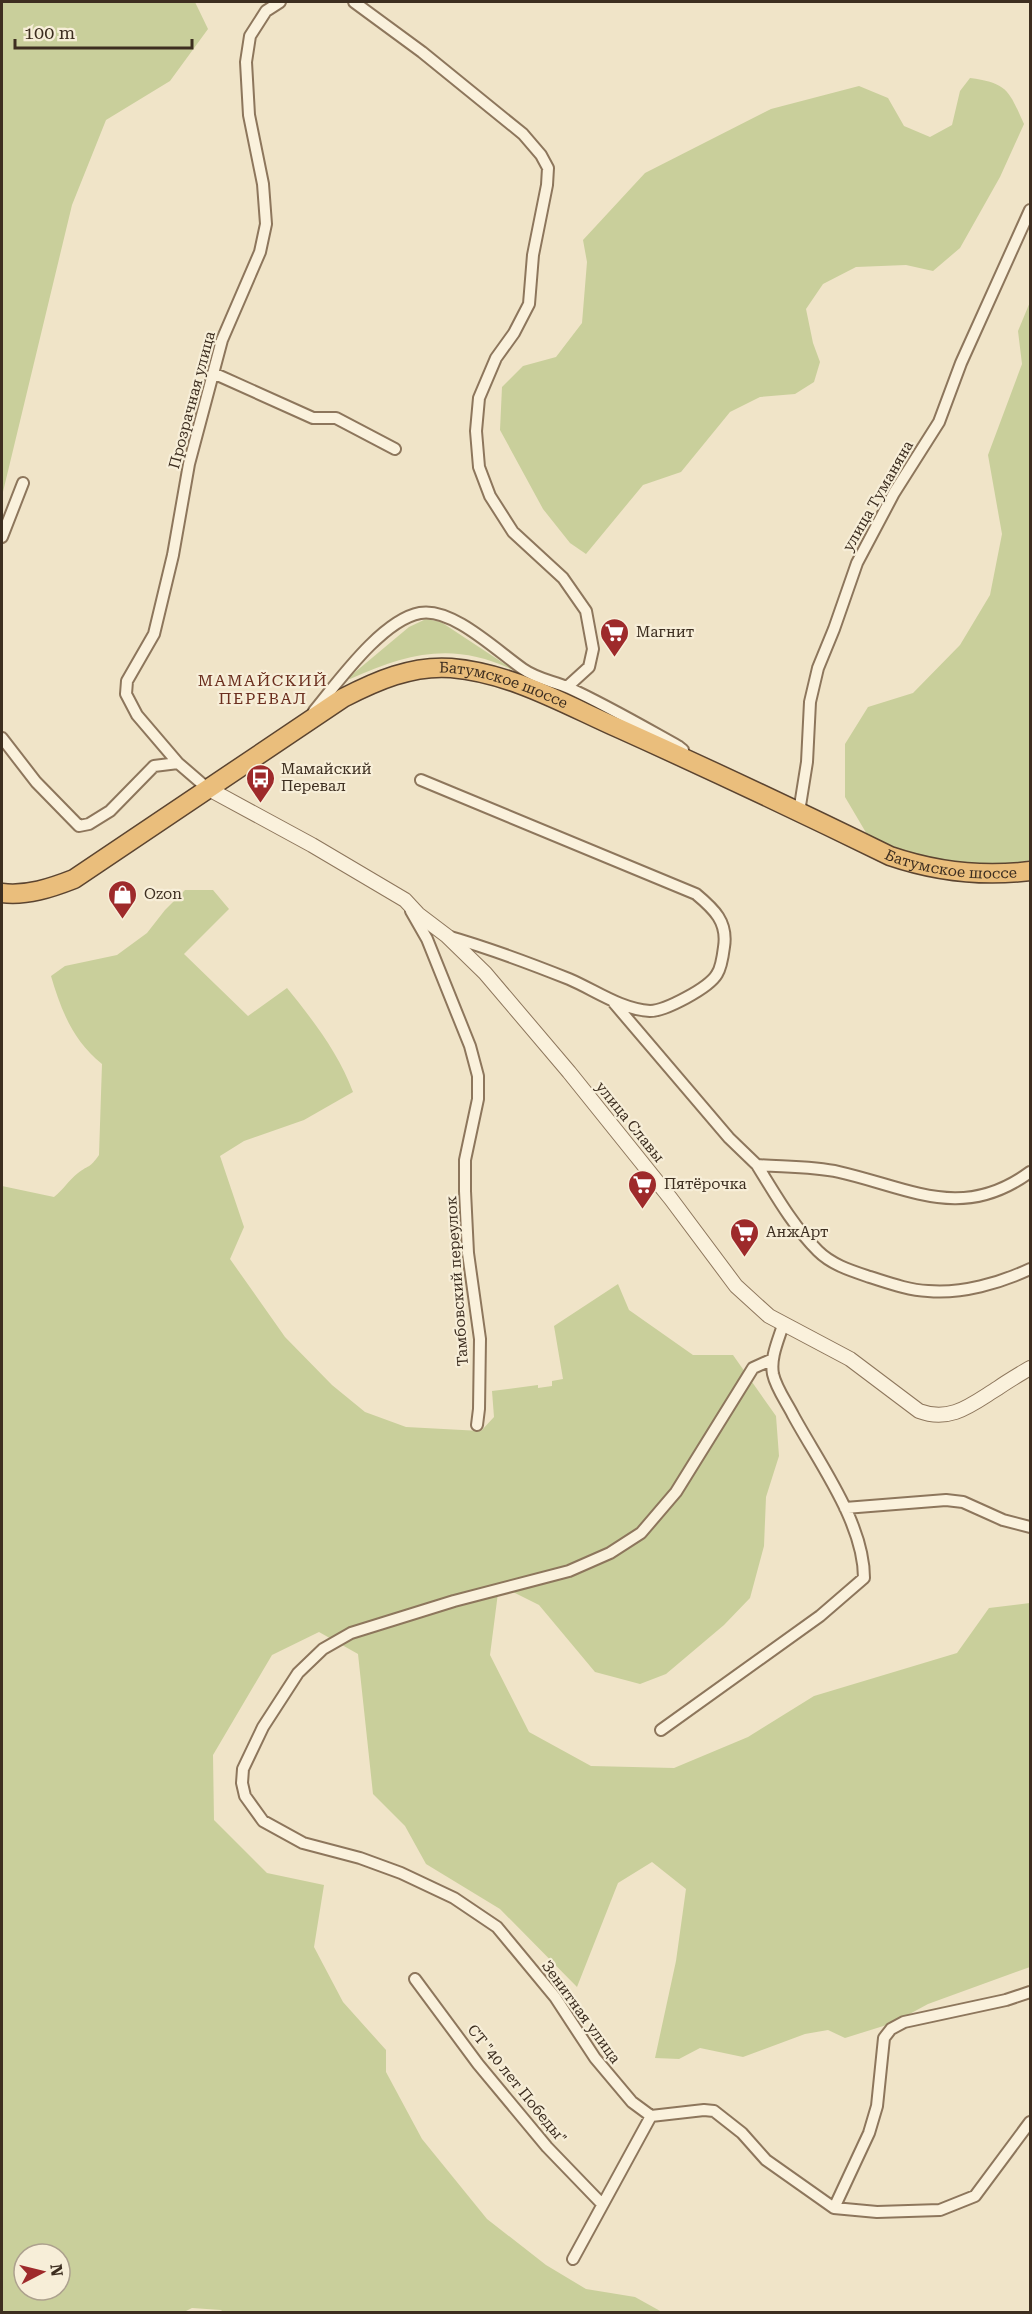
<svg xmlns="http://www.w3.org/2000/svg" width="1032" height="2314" viewBox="0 0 1032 2314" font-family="'Roboto Serif',serif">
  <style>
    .green { fill: #c9cf9b; fill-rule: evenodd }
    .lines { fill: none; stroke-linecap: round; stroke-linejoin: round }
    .minor-casing { stroke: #8d765c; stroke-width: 14 }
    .tertiary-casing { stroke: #8d765c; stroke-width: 16 }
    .trunk-casing { stroke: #5b4430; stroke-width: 21 }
    .minor { stroke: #faf1dc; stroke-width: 10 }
    .tertiary { stroke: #faf1dc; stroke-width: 14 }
    .trunk { stroke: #eabe7c; stroke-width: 18 }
    .labels { text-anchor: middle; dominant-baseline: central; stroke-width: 4.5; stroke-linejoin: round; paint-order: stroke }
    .street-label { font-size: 15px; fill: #3d2e20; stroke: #f7eed8 }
    .poi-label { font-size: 15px; fill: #3d2e20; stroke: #f7eed8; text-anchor: start }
    .neighbourhood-label { font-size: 16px; letter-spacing: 1.5px; fill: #6b2e1e; stroke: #f7eed8 }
  </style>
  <rect width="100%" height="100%" fill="#f0e4c8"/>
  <path class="green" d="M 2,2 L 195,2 L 208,29 L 170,81 L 106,120 L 72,205 L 2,496 Z
    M 970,78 C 1008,83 1009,91 1024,124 L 1000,177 L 960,248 L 933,271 L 906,265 L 856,267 L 823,284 L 806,309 L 813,343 L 820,362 L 814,382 L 795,394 L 760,397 L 730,412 L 681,472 L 643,485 L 586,554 L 570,543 L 543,509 L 500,430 L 502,387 L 523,366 L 556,357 L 582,323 L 587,262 L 583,240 L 645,173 L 771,109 L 859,86 L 888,98 L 904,126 L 930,137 L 952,125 L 960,91 Z
    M 1030,302 L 1030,860 L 1003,866 L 933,862 L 868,836 L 845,797 L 845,744 L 868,707 L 913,693 L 960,645 L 990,595 L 1002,534 L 988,455 L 1022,364 L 1018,331 Z
    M 426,619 L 441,622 L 517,672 C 456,641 410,652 350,679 L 348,678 L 409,627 Z
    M 185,890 L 213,890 L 229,909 L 184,954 L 248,1016 L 287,988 C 313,1020 339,1054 353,1092 L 304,1120 L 244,1141 L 220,1156 L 244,1227 L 230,1259 L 285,1337 L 332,1385 L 365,1412 L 406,1427 L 481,1431 L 494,1417 L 492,1391 L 538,1385 L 538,1388 L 552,1386 L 552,1381 L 563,1379 L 554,1326 L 618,1284 L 629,1310 L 693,1355 L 733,1355 L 776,1416 L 779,1456 L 766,1497 L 764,1546 L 750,1598 L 724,1625 L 666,1674 L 640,1684 L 595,1672 L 539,1605 L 499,1585 L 490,1655 L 529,1732 L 591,1766 L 674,1768 L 748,1737 L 814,1696 L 957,1653 L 989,1608 L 1030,1603 L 1030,1967 L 928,2004 L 893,2023 L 845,2038 L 828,2030 L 805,2034 L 743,2057 L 700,2048 L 679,2059 L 655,2058 L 676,1961 L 686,1889 L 652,1862 L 618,1883 L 577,1987 L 500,1909 L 426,1864 L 405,1826 L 373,1794 L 358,1654 L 319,1632 L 272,1655 L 213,1755 L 214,1820 L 267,1873 L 324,1885 L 314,1947 L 343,2002 L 386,2050 L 386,2072 L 422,2139 L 487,2219 L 546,2265 L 586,2289 L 635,2297 L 662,2312 L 223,2312 L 221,2310 L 192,2308 L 184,2312 L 2,2312 L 2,1186 L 54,1197 C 63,1190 69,1180 78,1173 C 90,1164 89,1169 99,1155 L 102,1064 C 73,1041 61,1010 51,976 L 65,966 L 117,955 L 147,933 L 165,910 ZM 24,2254 L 60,2254 L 60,2290 L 24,2290 Z"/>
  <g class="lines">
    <defs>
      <path id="minor" d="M 354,2 L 422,52 L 523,134 L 541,155 L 548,168 L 547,185 L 533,255 L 529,304 L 514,333 L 496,358 L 479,398 L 476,431 L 479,467 L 490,496 L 513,532 L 563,578 L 586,611 L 593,649 L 589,667 L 567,687
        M 213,373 L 313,418 L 336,418 L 395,449
        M 2,537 L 23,483
        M 314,711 C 338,682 382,620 420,613 C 452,607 497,651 523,669 C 537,679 553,681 569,688 C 606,705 642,726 678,746 L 683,750 L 682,756
        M 2,738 L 36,782 L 79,826 L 89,824 L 110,811 L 154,766 L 178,763
        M 421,780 L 696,894 C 714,909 728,922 724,947 C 723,955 721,968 717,974 C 709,988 665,1011 650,1011 C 620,1009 595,990 569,979 C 529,963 489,948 447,936
        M 207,788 L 178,763 L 137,715 L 126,694 L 127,681 L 154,634 L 173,555 L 189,464 L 222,340 L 260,252 L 266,224 L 263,184 L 249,115 L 246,62 L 250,36 L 266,11 L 280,2
        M 799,812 L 807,762 L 810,702 L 818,668 L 834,629 L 857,563 L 894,493 L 939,422 L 961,363 L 1030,210
        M 411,911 L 427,939 L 470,1046 L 478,1076 L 478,1099 L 465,1160 L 465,1191 L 468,1253 L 480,1339 L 479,1409 L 477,1425
        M 614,1003 L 729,1138 L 757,1165 C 783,1167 813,1166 839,1172 C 910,1188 962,1222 1030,1172
        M 757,1165 C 775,1194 793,1226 818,1251 C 832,1265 852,1271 870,1277 C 889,1283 908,1290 928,1291 C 962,1294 1000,1283 1030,1269
        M 845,1508 L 946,1500 L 963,1502 L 1003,1520 L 1030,1527
        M 661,1730 L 820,1616 L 864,1578 C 864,1523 819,1463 793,1415 C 787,1403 776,1388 773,1374 C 770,1358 778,1341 783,1325
        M 415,1979 L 478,2064 L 547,2147 L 602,2204
        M 651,2116 L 632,2102 L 595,2058 L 555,1997 L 497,1927 L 454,1898 L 401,1873 L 360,1858 L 303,1843 L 263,1821 L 245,1796 L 242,1783 L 243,1769 L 263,1727 L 298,1673 L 323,1649 L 351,1633 L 454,1601 L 569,1571 L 610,1553 L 641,1533 L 676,1492 L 753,1368 L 773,1359
        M 651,2116 L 704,2110 L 714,2111 L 742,2133 L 766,2160 L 834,2208 L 877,2212 L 940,2210 L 975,2196 L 1030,2122
        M 834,2208 L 869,2133 L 877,2106 L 884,2038 L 891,2029 L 904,2022 L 1006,2000 L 1030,1992
        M 573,2259 L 651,2116"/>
      <path id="tertiary" d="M 207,788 L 312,845 L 405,900 L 418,914 L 447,936 L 485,973 L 569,1072 L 671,1199 L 736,1286 L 769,1316 L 850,1359 L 919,1411 C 951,1423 972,1404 998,1388 C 1008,1381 1020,1374 1030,1368"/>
      <g id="trunk">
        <path id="s1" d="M 2,893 C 27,896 51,888 74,879 L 343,698 C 376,681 412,665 451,668 C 511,673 564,704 618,728 C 709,769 800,812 890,856 C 937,872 982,877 1030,871"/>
      </g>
    </defs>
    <use href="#minor" class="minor-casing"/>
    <use href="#tertiary" class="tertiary-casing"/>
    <use href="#trunk" class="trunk-casing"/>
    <use href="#minor" class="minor"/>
    <use href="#tertiary" class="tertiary"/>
    <use href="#trunk" class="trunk"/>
  </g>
  <defs>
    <symbol id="supermarket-pin" viewBox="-11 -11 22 30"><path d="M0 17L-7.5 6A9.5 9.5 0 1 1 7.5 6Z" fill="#9e2a2b" stroke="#f7eed8"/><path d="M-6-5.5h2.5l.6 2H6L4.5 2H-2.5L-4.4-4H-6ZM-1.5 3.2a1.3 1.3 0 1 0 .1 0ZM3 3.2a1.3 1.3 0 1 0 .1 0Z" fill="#fff"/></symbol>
    <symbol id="bus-pin" viewBox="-11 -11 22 30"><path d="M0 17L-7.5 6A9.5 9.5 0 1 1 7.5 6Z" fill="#9e2a2b" stroke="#f7eed8"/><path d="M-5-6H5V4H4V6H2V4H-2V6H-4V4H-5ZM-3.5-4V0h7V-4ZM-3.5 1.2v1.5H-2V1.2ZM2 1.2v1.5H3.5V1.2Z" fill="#fff"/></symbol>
    <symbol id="shop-pin" viewBox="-11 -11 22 30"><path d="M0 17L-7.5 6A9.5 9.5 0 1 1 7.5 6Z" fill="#9e2a2b" stroke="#f7eed8"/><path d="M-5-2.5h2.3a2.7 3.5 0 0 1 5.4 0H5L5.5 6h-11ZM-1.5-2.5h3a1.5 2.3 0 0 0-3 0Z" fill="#fff"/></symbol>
  </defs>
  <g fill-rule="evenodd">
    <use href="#supermarket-pin" x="598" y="616" width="33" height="45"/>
    <use href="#bus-pin" x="244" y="762" width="33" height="45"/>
    <use href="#shop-pin" x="106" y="878" width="33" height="45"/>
    <use href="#supermarket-pin" x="626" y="1168" width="33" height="45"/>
    <use href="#supermarket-pin" x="728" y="1216" width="33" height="45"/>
  </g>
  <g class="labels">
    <g class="street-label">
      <text transform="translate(192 400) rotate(-75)">Прозрачная улица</text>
      <text transform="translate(878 496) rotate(-60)">улица Туманяна</text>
      <text stroke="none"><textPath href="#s1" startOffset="567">Батумское шоссе</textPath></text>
      <text stroke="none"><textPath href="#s1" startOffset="1053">Батумское шоссе</textPath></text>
      <text transform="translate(630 1122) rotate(51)">улица Славы</text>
      <text transform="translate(457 1281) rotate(-94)">Тамбовский переулок</text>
      <text transform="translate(581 2012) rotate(54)">Зенитная улица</text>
      <text transform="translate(517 2084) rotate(51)">СТ "40 лет Победы"</text>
    </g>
    <g class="poi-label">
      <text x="636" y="632">Магнит</text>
      <text x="281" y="769">Мамайский<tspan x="281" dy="17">Перевал</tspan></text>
      <text x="144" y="894">Ozon</text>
      <text x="664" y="1184">Пятёрочка</text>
      <text x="766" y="1232">АнжАрт</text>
    </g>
    <g class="neighbourhood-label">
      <text x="263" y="680">МАМАЙСКИЙ<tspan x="263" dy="18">ПЕРЕВАЛ</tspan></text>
    </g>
  </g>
  <rect width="1032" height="2314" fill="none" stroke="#3d2e20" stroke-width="6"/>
  <g transform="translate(42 2272) rotate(83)"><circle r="28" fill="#f7eed8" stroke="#ada18e" stroke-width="1.5"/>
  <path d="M0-4.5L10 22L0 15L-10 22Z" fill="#9e2a2b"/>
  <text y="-9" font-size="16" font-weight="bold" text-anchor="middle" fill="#3d2e20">N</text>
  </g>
  <path d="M15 39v9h177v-9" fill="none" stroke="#3d2e20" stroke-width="3"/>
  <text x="24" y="39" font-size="18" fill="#3d2e20" stroke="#f7eed8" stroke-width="4.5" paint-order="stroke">100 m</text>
</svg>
